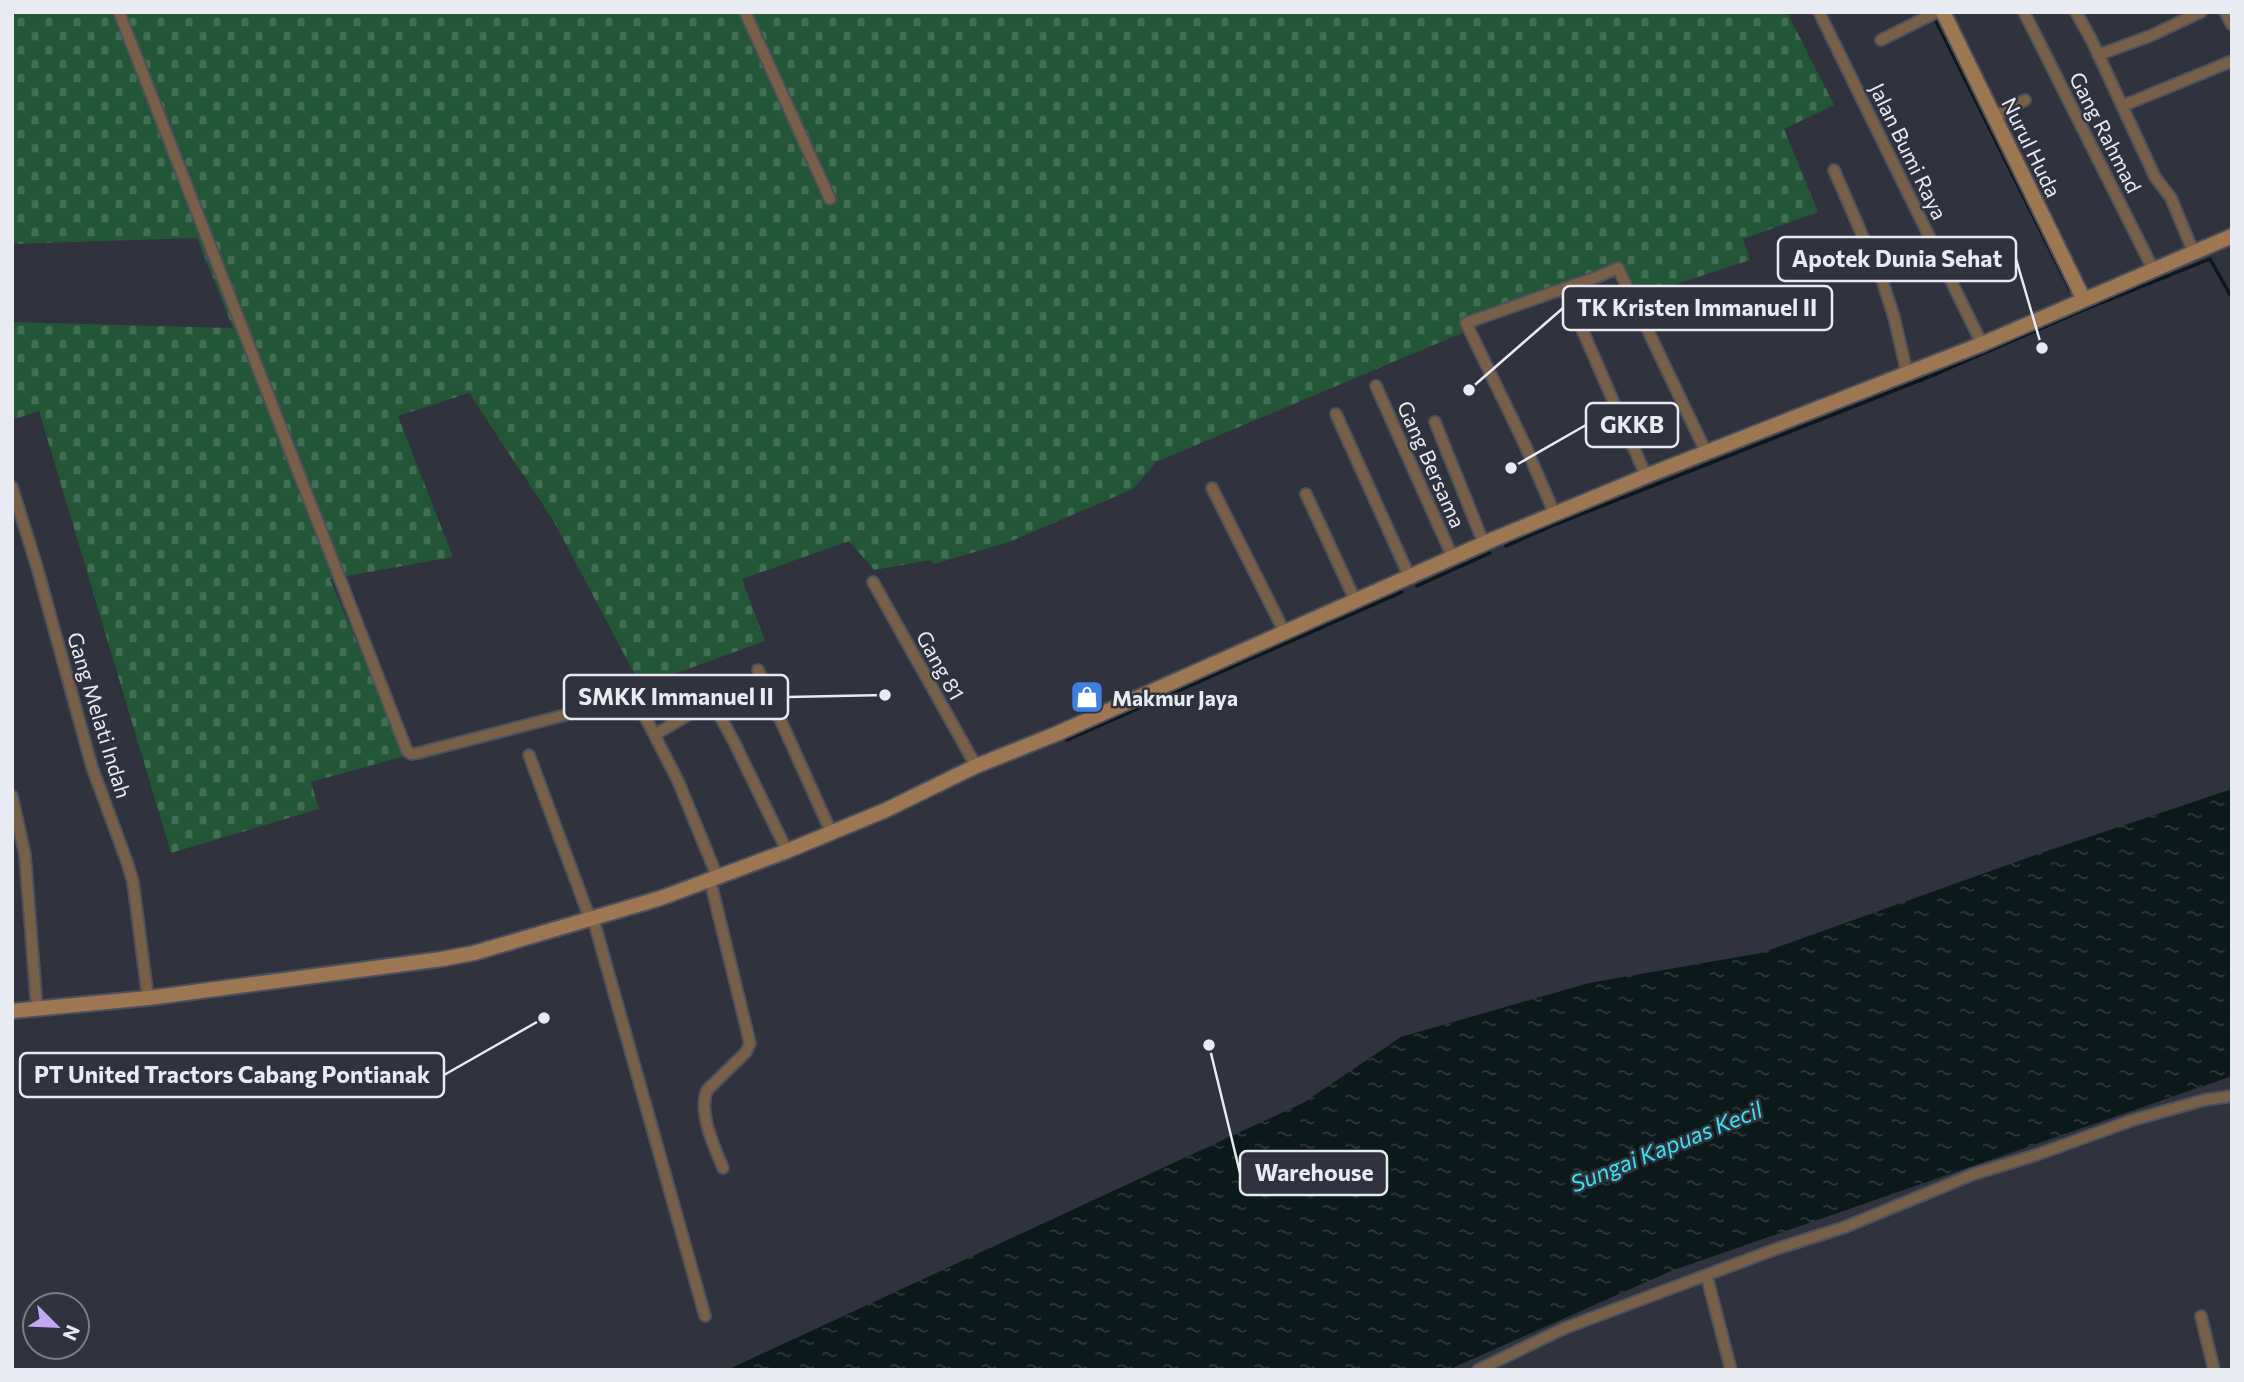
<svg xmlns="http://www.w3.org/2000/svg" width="2244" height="1382" viewBox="0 0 2244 1382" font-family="Commissioner,sans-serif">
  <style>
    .cemetery { fill: url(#cemetery-stones) }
    .water { fill: url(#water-ripples) }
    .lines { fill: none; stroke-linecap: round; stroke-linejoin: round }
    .stream { stroke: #0b191b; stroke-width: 3.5 }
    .street-casing { stroke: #4e505b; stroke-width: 14 }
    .secondary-casing { stroke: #4e505b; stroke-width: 18 }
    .street { stroke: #775f48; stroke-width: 10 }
    .secondary { stroke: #9d7752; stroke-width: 14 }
    .labels { text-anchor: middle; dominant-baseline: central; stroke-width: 5; stroke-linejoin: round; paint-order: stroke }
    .street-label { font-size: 21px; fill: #e9ebf3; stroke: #30323e }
    .poi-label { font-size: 21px; font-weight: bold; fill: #e9ebf3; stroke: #30323e; text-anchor: start }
    .water-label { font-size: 23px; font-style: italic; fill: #39e3f2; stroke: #30323e }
    .leader { fill: none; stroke: #e9ebf3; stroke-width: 2.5 }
    .callout-dot { fill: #e9ebf3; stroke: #30323e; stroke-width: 2.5 }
    .callout { fill: #30323e; stroke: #e9ebf3; stroke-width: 2.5 }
    .callout-label { font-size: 23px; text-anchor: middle; font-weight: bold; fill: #e9ebf3 }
  </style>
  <defs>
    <pattern id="cemetery-stones" width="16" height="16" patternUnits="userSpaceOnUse" patternTransform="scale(1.75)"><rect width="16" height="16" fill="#225637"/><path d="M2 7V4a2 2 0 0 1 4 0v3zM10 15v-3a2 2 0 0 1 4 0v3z" fill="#426e54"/></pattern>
    <pattern id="water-ripples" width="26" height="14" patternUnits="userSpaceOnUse" patternTransform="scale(1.75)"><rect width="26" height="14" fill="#0b191b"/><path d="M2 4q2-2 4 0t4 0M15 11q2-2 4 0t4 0" fill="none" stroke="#2f3b3d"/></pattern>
  </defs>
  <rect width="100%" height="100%" fill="#30323e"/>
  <path class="cemetery" d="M 12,12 L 1787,12 L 1834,105 L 1784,129 L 1818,212 L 1743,239 L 1750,260 L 1643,295 L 1621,266 L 1156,462 L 1133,489 L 1009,542 L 934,564 L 930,560 L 874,570 L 849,541 L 742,579 L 765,641 L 641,686 L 553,520 L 469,393 L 398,416 L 453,557 L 330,579 L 405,756 L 311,782 L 319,809 L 171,853 L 39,411 L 12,420 L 12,322 L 233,328 L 197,238 L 12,244 Z"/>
  <path class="water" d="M 2232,789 L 2232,1076 L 1671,1271 L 1448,1370 L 727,1370 L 1303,1103 L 1401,1037 L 1589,983 L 1761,953 L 2041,853 Z"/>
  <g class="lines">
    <path class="stream" d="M 1934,17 L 2070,290
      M 1506,546 L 1556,524 L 1936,374 L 2081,311 L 2210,259 L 2232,298
      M 1417,586 L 1490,553
      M 1067,740 L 1402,592"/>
    <defs>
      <path id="street" d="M 119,12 L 407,751 L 411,754 L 418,753 L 635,697 L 678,781 L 717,876
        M 745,12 L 830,199
        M 1819,12 L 1982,344
        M 2024,12 L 2153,269
        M 2076,12 L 2092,41 L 2155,177 L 2171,198 L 2193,251
        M 2225,12 L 2232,25
        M 1881,40 L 1937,12
        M 2098,55 L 2150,36 L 2201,12
        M 2122,106 L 2232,61
        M 1993,117 L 2025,100
        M 1834,170 L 1883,283 L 1894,317 L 1907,373
        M 1564,288 L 1646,476
        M 1376,386 L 1453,558
        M 1336,414 L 1410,578
        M 1435,422 L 1484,544
        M 12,487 L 37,567 L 92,767 L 127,862 L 133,882 L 148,998
        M 1212,488 L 1285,633
        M 1306,494 L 1356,602
        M 1555,515 L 1525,445 L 1466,323 L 1597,277 L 1618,268 L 1706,452
        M 873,582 L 976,766
        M 758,670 L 831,832
        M 707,692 L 734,742 L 787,851
        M 656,734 L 703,706
        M 529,755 L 590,919
        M 12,796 L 25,855 L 37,1010
        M 710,880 L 750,1043 L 746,1052 L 707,1090 C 698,1113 714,1146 723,1168
        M 593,918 L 705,1316
        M 1707,1277 L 1731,1370
        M 2201,1316 L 2214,1370
        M 1478,1370 L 1565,1328 L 1776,1249 L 1845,1227 L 1974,1174 L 2036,1155 L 2133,1120 L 2204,1100 L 2232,1096"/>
      <path id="secondary" d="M 1943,12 L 2084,300
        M 12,1011 L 148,998 L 442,959 L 474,953 L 661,898 L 787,851 L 886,810 L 976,766 L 1056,734 L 1494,539 L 1646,476 L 1982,344 L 2232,236"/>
    </defs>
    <use href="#street" class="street-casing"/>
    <use href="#secondary" class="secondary-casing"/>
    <use href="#street" class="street"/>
    <use href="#secondary" class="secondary"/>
  </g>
  <defs>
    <symbol id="shop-square" viewBox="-11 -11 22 22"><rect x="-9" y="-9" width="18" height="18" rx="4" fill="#3f7fe0" stroke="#30323e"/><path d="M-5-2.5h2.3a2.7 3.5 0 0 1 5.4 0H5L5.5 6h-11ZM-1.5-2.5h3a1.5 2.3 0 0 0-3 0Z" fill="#fff"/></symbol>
  </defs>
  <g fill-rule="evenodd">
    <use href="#shop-square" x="1068" y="678" width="38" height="38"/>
  </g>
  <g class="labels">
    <g class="street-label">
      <text transform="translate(2106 132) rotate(63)">Gang Rahmad</text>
      <text transform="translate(2032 147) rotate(64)">Nurul Huda</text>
      <text transform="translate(1909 151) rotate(64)">Jalan Bumi Raya</text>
      <text transform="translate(1432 464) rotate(66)">Gang Bersama</text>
      <text transform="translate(941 665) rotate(61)">Gang 81</text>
      <text transform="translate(100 715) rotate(73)">Gang Melati Indah</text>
    </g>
    <g class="poi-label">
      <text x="1112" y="697">Makmur Jaya</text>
    </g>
    <g class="water-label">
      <text transform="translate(1666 1146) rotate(-22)">Sungai Kapuas Kecil</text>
    </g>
  </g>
  <path class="leader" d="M2042 348L2016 259M1469 390L1563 308M1511 468L1586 425M885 695L788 697M544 1018L444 1075M1209 1045L1240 1173"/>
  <g class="callout-dot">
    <circle cx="2042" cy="348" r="7"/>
    <circle cx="1469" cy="390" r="7"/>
    <circle cx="1511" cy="468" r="7"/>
    <circle cx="885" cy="695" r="7"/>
    <circle cx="544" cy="1018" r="7"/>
    <circle cx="1209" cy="1045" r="7"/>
  </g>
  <g class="callout">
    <rect x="1778" y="237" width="238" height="44" rx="7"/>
    <rect x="1563" y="286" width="269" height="44" rx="7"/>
    <rect x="1586" y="403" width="92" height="44" rx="7"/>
    <rect x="564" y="675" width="224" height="44" rx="7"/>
    <rect x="20" y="1053" width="424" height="44" rx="7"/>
    <rect x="1240" y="1151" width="147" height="44" rx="7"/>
  </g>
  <g class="callout-label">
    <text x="1897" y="267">Apotek Dunia Sehat</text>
    <text x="1697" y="316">TK Kristen Immanuel II</text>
    <text x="1632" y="433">GKKB</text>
    <text x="676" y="705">SMKK Immanuel II</text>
    <text x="232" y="1083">PT United Tractors Cabang Pontianak</text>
    <text x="1314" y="1181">Warehouse</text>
  </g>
  <rect width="2244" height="1382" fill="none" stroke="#e9ebf3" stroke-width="28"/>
  <g transform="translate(56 1326) rotate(114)"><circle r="33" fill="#30323e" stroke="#7a7c86" stroke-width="2"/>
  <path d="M0-5L12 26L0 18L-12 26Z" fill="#c3a7f2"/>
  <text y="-10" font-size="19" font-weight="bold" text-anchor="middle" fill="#e9ebf3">N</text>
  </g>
</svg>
